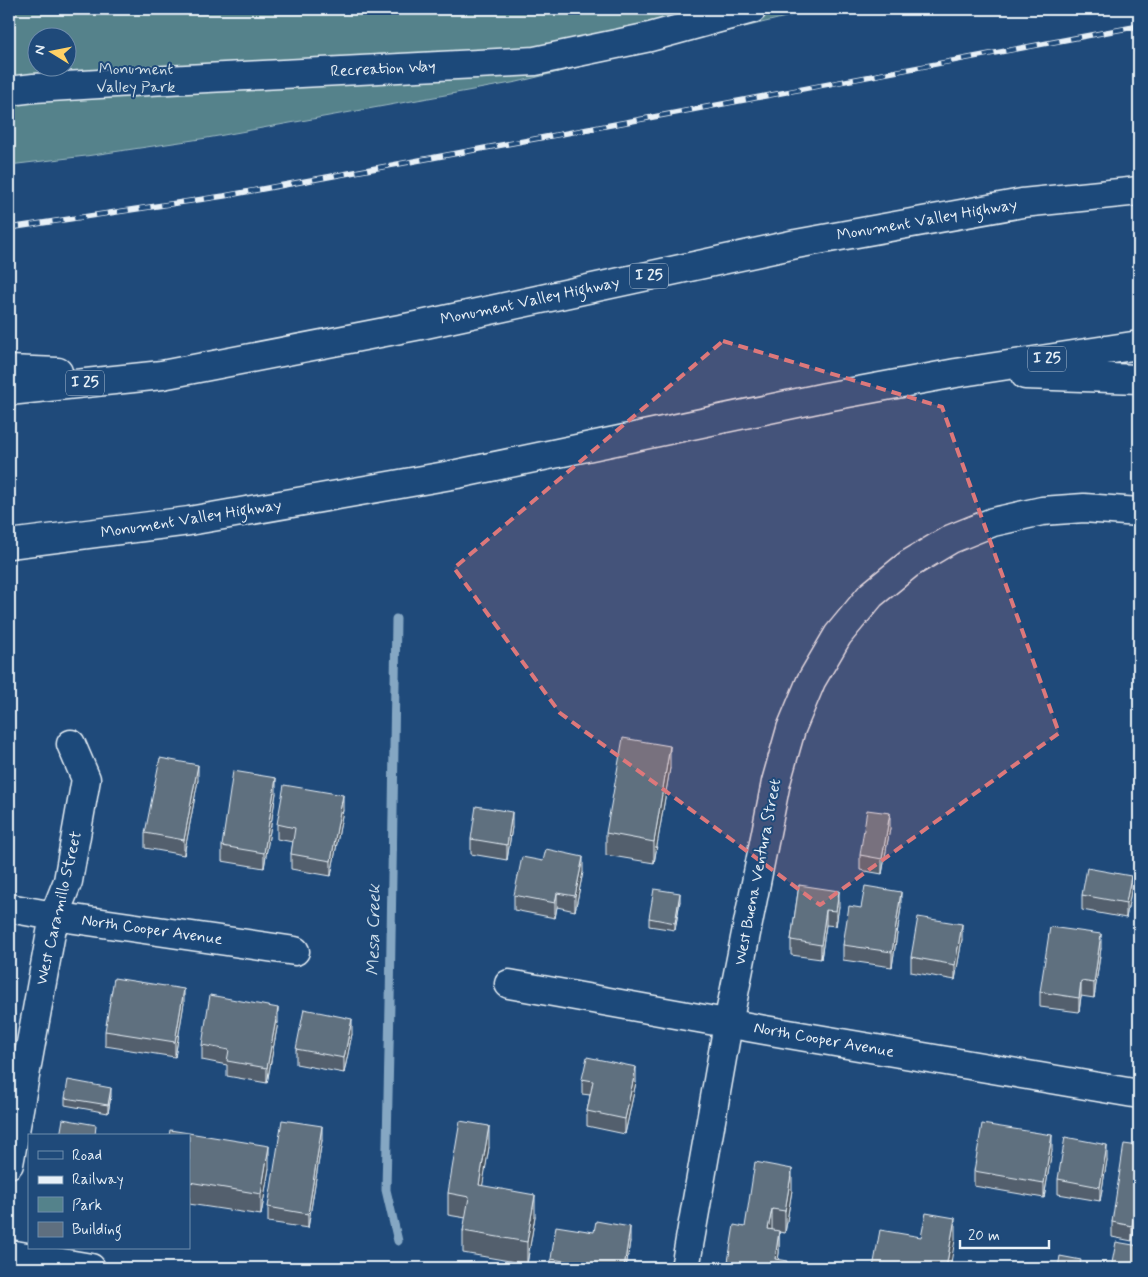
<svg xmlns="http://www.w3.org/2000/svg" width="1148" height="1277" viewBox="0 0 1148 1277" font-family="Mynerve,sans-serif">
  <style>
    .green { fill: #54828b; stroke: #9ebac2; fill-rule: evenodd }
    .lines { fill: none; stroke-linecap: round; stroke-linejoin: round }
    .stream { stroke: #85a7c3; stroke-width: 9 }
    .minor-casing { stroke: #e8f1f8; stroke-width: 31 }
    .tertiary-casing { stroke: #e8f1f8; stroke-width: 31 }
    .secondary-casing { stroke: #e8f1f8; stroke-width: 31 }
    .motorway-casing { stroke: #e8f1f8; stroke-width: 31 }
    .minor { stroke: #1f4a7a; stroke-width: 28 }
    .tertiary { stroke: #1f4a7a; stroke-width: 28 }
    .secondary { stroke: #1f4a7a; stroke-width: 28 }
    .motorway { stroke: #1f4a7a; stroke-width: 28 }
    .rail-casing { stroke: #e8f1f8; stroke-width: 5.5 }
    .rail { stroke: #1f4a7a; stroke-width: 4; stroke-dasharray: 11; stroke-linecap: butt }
    .wall { fill: #525f6d; stroke: #e8f1f8 }
    .shaded-wall { fill: #424e59; stroke: #e8f1f8 }
    .building { fill: #5f6f7f; stroke: #e8f1f8 }
    .marked { fill: #dd787b; fill-opacity: 0.2; stroke: #dd787b; stroke-width: 4; stroke-dasharray: 10 6; stroke-linejoin: round }
    .labels { text-anchor: middle; dominant-baseline: central; stroke-width: 4; stroke-linejoin: round; paint-order: stroke }
    .shield { fill: #1f4a7a; stroke: #acbfd2; stroke-width: 1 }
    .shield-label { font-size: 15px; font-weight: bold; fill: #e8f1f8 }
    .park-label { font-size: 16px; fill: #d2e0e8; stroke: #1f4a7a }
    .street-label { font-size: 16px; fill: #e8f1f8; stroke: #1f4a7a }
    .water-label { font-size: 18px; font-style: italic; fill: #cfdfeb; stroke: #1f4a7a }
  </style>
  <rect width="100%" height="100%" fill="#1f4a7a"/>
  <filter id="ink" filterUnits="userSpaceOnUse"><feTurbulence type="fractalNoise" baseFrequency=".02" numOctaves="2"/><feDisplacementMap in="SourceGraphic" scale="10" xChannelSelector="R" yChannelSelector="G"/><feConvolveMatrix kernelMatrix="1 2 1 2 8 2 1 2 1" color-interpolation-filters="sRGB"/></filter>
  <g filter="url(#ink)">
    <path class="green" d="M 9,9 L 819,9 L 517,82 L 207,138 L 86,156 L 9,165 ZM 38,38 L 68,38 L 68,68 L 38,68 Z"/>
    <g class="lines">
      <path class="stream" d="M 396,619 L 390,1003 L 386,1190 L 398,1241"/>
      <defs>
        <path id="minor" d="M 9,908 L 54,916 L 295,951
          M 509,984 L 765,1030 L 1139,1094
          M 9,1164 L 54,916 L 68,881 L 86,779 L 71,744"/>
        <path id="tertiary" d="M 9,91 L 34,88 L 148,81 L 535,61 L 650,37 L 752,9"/>
        <path id="secondary" d="M 9,1254 L 91,1268
          M 685,1268 L 728,1024 L 776,782 L 791,729 L 811,681 L 838,635 L 871,595 L 909,564 L 951,539 L 993,522 L 1042,511 L 1084,508 L 1139,512"/>
        <path id="motorway" d="M 9,370 L 58,372
          M 1025,375 L 1139,379
          M 9,391 L 162,375 L 421,325 L 796,244 L 1022,203 L 1139,191
          M 9,544 L 189,521 L 457,474 L 826,397 L 956,373 L 1139,345"/>
      </defs>
      <use href="#minor" class="minor-casing"/>
      <use href="#tertiary" class="tertiary-casing"/>
      <use href="#secondary" class="secondary-casing"/>
      <use href="#motorway" class="motorway-casing"/>
      <use href="#minor" class="minor"/>
      <use href="#tertiary" class="tertiary"/>
      <use href="#secondary" class="secondary"/>
      <use href="#motorway" class="motorway"/>
      <defs>
        <path id="rail" d="M 9,228 L 224,196 L 616,124 L 1139,26"/>
      </defs>
      <use href="#rail" class="rail-casing"/>
      <use href="#rail" class="rail"/>
    </g>
    <path class="wall" d="M 670,768 L 654,863 L 606,855 L 606,833 Z
      M 198,780 L 184,855 L 145,848 L 145,833 Z
      M 1139,790 L 1139,812 L 1138,811 L 1138,797 Z
      M 276,793 L 264,868 L 222,861 L 222,846 Z
      M 343,810 L 331,876 L 291,869 L 291,854 L 293,842 L 277,839 L 277,824 Z
      M 512,827 L 507,860 L 471,854 L 471,839 Z
      M 890,828 L 882,874 L 860,870 L 860,855 Z
      M 583,872 L 575,911 L 557,907 L 555,918 L 514,910 L 514,895 Z
      M 799,885 L 839,906 L 836,926 L 826,925 L 821,959 L 791,955 L 791,940 Z
      M 1131,891 L 1126,918 L 1082,910 L 1082,895 Z
      M 680,901 L 675,930 L 649,926 L 649,918 Z
      M 901,907 L 892,967 L 843,960 L 843,945 L 861,908 Z
      M 962,939 L 955,980 L 911,972 L 911,957 Z
      M 1101,948 L 1094,998 L 1081,996 L 1079,1012 L 1040,1007 L 1040,992 Z
      M 184,1003 L 175,1057 L 105,1046 L 105,1031 Z
      M 278,1022 L 267,1083 L 227,1076 L 227,1065 L 202,1060 L 202,1045 Z
      M 352,1034 L 344,1073 L 296,1064 L 296,1049 Z
      M 582,1079 L 636,1082 L 625,1134 L 587,1126 L 587,1111 L 590,1095 L 582,1094 Z
      M 111,1096 L 108,1113 L 65,1105 L 65,1098 Z
      M 189,1136 L 269,1168 L 261,1215 L 189,1204 Z
      M 322,1140 L 308,1228 L 268,1222 L 268,1207 Z
      M 1139,1146 L 1139,1210 L 1137,1209 L 1132,1241 L 1112,1237 L 1112,1222 Z
      M 489,1147 L 482,1186 L 535,1216 L 527,1264 L 463,1253 L 463,1231 L 466,1218 L 448,1215 L 448,1193 Z
      M 1052,1150 L 1044,1198 L 974,1186 L 974,1171 Z
      M 1107,1160 L 1100,1201 L 1058,1194 L 1058,1179 Z
      M 792,1190 L 785,1233 L 779,1232 L 779,1253 L 778,1259 L 787,1268 L 745,1227 Z
      M 630,1241 L 626,1268 L 551,1268 L 551,1259 Z"/>
    <path class="shaded-wall" d="M 670,746 L 670,768 L 654,863 L 654,842 Z
      M 198,765 L 198,780 L 184,855 L 184,840 Z
      M 276,778 L 276,793 L 264,868 L 264,853 Z
      M 343,795 L 343,810 L 331,876 L 331,861 Z
      M 512,812 L 512,827 L 507,860 L 507,845 Z
      M 890,813 L 890,828 L 882,874 L 882,859 Z
      M 583,857 L 583,872 L 575,911 L 575,896 Z
      M 1131,876 L 1131,891 L 1126,918 L 1126,903 Z
      M 839,891 L 839,906 L 836,926 L 836,911 Z
      M 901,892 L 901,907 L 892,967 L 892,952 Z
      M 557,893 L 557,907 L 555,918 L 555,903 Z
      M 680,893 L 680,901 L 675,930 L 675,923 Z
      M 826,910 L 826,925 L 821,959 L 821,945 Z
      M 962,924 L 962,939 L 955,980 L 955,965 Z
      M 1101,934 L 1101,948 L 1094,998 L 1094,983 Z
      M 1081,981 L 1081,996 L 1079,1012 L 1079,998 Z
      M 184,989 L 184,1003 L 175,1057 L 175,1042 Z
      M 278,1008 L 278,1022 L 267,1083 L 267,1068 Z
      M 352,1019 L 352,1034 L 344,1073 L 344,1058 Z
      M 636,1067 L 636,1082 L 625,1134 L 625,1119 Z
      M 111,1088 L 111,1096 L 108,1113 L 108,1105 Z
      M 322,1126 L 322,1140 L 308,1228 L 308,1214 Z
      M 489,1126 L 489,1147 L 479,1207 L 479,1185 Z
      M 1052,1135 L 1052,1150 L 1044,1198 L 1044,1183 Z
      M 1107,1145 L 1107,1160 L 1100,1201 L 1100,1187 Z
      M 269,1146 L 269,1168 L 261,1215 L 261,1194 Z
      M 792,1169 L 792,1190 L 785,1233 L 785,1211 Z
      M 1137,1194 L 1137,1209 L 1132,1241 L 1132,1226 Z
      M 535,1195 L 535,1216 L 527,1264 L 527,1242 Z
      M 772,1209 L 772,1231 L 768,1229 Z
      M 955,1218 L 955,1240 L 950,1268 L 946,1268 Z
      M 630,1227 L 630,1241 L 626,1268 L 624,1268 Z
      M 779,1231 L 779,1253 L 777,1268 L 775,1259 Z"/>
    <path class="building" d="M 623,738 L 670,746 L 654,842 L 606,833 Z
      M 160,758 L 198,765 L 184,840 L 145,833 Z
      M 233,771 L 276,778 L 264,853 L 222,846 Z
      M 284,785 L 343,795 L 331,861 L 291,854 L 295,828 L 277,824 Z
      M 476,806 L 512,812 L 507,845 L 471,839 Z
      M 867,810 L 890,813 L 882,859 L 860,855 Z
      M 546,849 L 583,857 L 575,896 L 557,893 L 555,903 L 514,895 L 522,857 L 543,861 Z
      M 1087,868 L 1131,876 L 1126,903 L 1082,895 Z
      M 799,885 L 839,891 L 836,911 L 826,910 L 821,945 L 791,940 Z
      M 865,886 L 901,892 L 892,952 L 843,945 L 849,906 L 861,908 Z
      M 654,889 L 680,893 L 675,923 L 649,918 Z
      M 918,917 L 962,924 L 955,965 L 911,957 Z
      M 1050,927 L 1101,934 L 1094,983 L 1081,981 L 1079,998 L 1040,992 Z
      M 114,978 L 184,989 L 175,1042 L 105,1031 Z
      M 210,995 L 278,1008 L 267,1068 L 227,1061 L 229,1050 L 202,1045 Z
      M 304,1009 L 352,1019 L 344,1058 L 296,1049 Z
      M 587,1057 L 636,1067 L 625,1119 L 587,1111 L 593,1081 L 582,1079 Z
      M 68,1080 L 111,1088 L 108,1105 L 65,1098 Z
      M 63,1119 L 96,1125 L 95,1136 L 60,1136 Z
      M 282,1120 L 322,1126 L 308,1214 L 268,1207 Z
      M 460,1121 L 489,1126 L 479,1185 L 535,1195 L 527,1242 L 463,1231 L 469,1197 L 448,1193 Z
      M 982,1124 L 1052,1135 L 1044,1183 L 974,1171 Z
      M 170,1130 L 269,1146 L 261,1194 L 189,1182 L 189,1136 L 169,1136 Z
      M 1065,1137 L 1107,1145 L 1100,1187 L 1058,1179 Z
      M 1124,1144 L 1139,1146 L 1139,1195 L 1137,1194 L 1132,1226 L 1112,1222 Z
      M 755,1162 L 792,1169 L 785,1211 L 772,1209 L 768,1229 L 779,1231 L 775,1259 L 787,1261 L 786,1268 L 727,1268 L 734,1225 L 745,1227 Z
      M 926,1213 L 955,1218 L 946,1268 L 873,1268 L 880,1230 L 921,1237 Z
      M 596,1221 L 630,1227 L 624,1268 L 610,1268 L 551,1259 L 556,1226 L 594,1232 Z
      M 1116,1242 L 1139,1246 L 1139,1268 L 1111,1268 Z
      M 1060,1256 L 1081,1260 L 1079,1268 L 1039,1268 L 1040,1265 L 1058,1268 Z"/>
  </g>
  <path class="marked" d="M 723,341 L 942,407 L 1059,733 L 820,905 L 560,713 L 454,568 Z"/>
  <g class="labels">
    <g class="shield">
      <rect x="630" y="263.5" width="38" height="25" rx="4"/>
      <rect x="1028" y="346.5" width="38" height="25" rx="4"/>
      <rect x="66" y="370.5" width="38" height="25" rx="4"/>
    </g>
    <g class="shield-label">
      <text x="649" y="276">I 25</text>
      <text x="1047" y="359">I 25</text>
      <text x="85" y="383">I 25</text>
    </g>
    <g class="park-label">
      <text x="136" y="69">Monument<tspan x="136" dy="18">Valley Park</tspan></text>
    </g>
    <g class="street-label">
      <text transform="translate(383 69) rotate(-3)">Recreation Way</text>
      <text transform="translate(927 220) rotate(-10)">Monument Valley Highway</text>
      <text transform="translate(530 301) rotate(-12)">Monument Valley Highway</text>
      <text transform="translate(191 519) rotate(-9)">Monument Valley Highway</text>
      <text transform="translate(758 872) rotate(-79)">West Buena Ventura Street</text>
      <text transform="translate(59 908) rotate(-77)">West Caramillo Street</text>
      <text transform="translate(152 930) rotate(8)">North Cooper Avenue</text>
      <text transform="translate(824 1040) rotate(10)">North Cooper Avenue</text>
    </g>
    <g class="water-label">
      <text transform="translate(374 930) rotate(-89)">Mesa Creek</text>
    </g>
  </g>
  <rect width="1148" height="1277" fill="none" stroke="#1f4a7a" stroke-width="30"/>
  <rect x="15" y="15" width="1118" height="1247" fill="none" stroke="#e8f1f8" stroke-width="2" filter="url(#ink)"/>
  <rect x="28" y="1134" width="162" height="115" fill="#1f4a7a" stroke="#6f8dac"/>
  <rect x="38" y="1151" width="25" height="8" fill="#1f4a7a" stroke="#6f8dac"/>
  <text x="72" y="1160" font-size="15" fill="#e8f1f8">Road</text>
  <rect x="38" y="1176" width="25" height="8" fill="#e8f1f8" stroke="#6f8dac"/>
  <text x="72" y="1184" font-size="15" fill="#e8f1f8">Railway</text>
  <rect x="38" y="1197" width="25" height="15" fill="#54828b" stroke="#6f8dac"/>
  <text x="72" y="1210" font-size="15" fill="#e8f1f8">Park</text>
  <rect x="38" y="1222" width="25" height="15" fill="#5f6f7f" stroke="#6f8dac"/>
  <text x="72" y="1234" font-size="15" fill="#e8f1f8">Building</text>
  <g transform="translate(52 52) rotate(280)"><circle r="24" fill="#1f4a7a" stroke="#6f8dac"/>
  <path d="M0-4L9 19L0 12L-9 19Z" fill="#ffd166"/>
  <text y="-8" font-size="14" font-weight="bold" text-anchor="middle" fill="#e8f1f8">N</text>
  </g>
  <path d="M960 1240v8h89v-8" fill="none" stroke="#e8f1f8" stroke-width="2.5"/>
  <text x="968" y="1240" font-size="15" fill="#e8f1f8" stroke="#1f4a7a" stroke-width="4" paint-order="stroke">20 m</text>
</svg>
